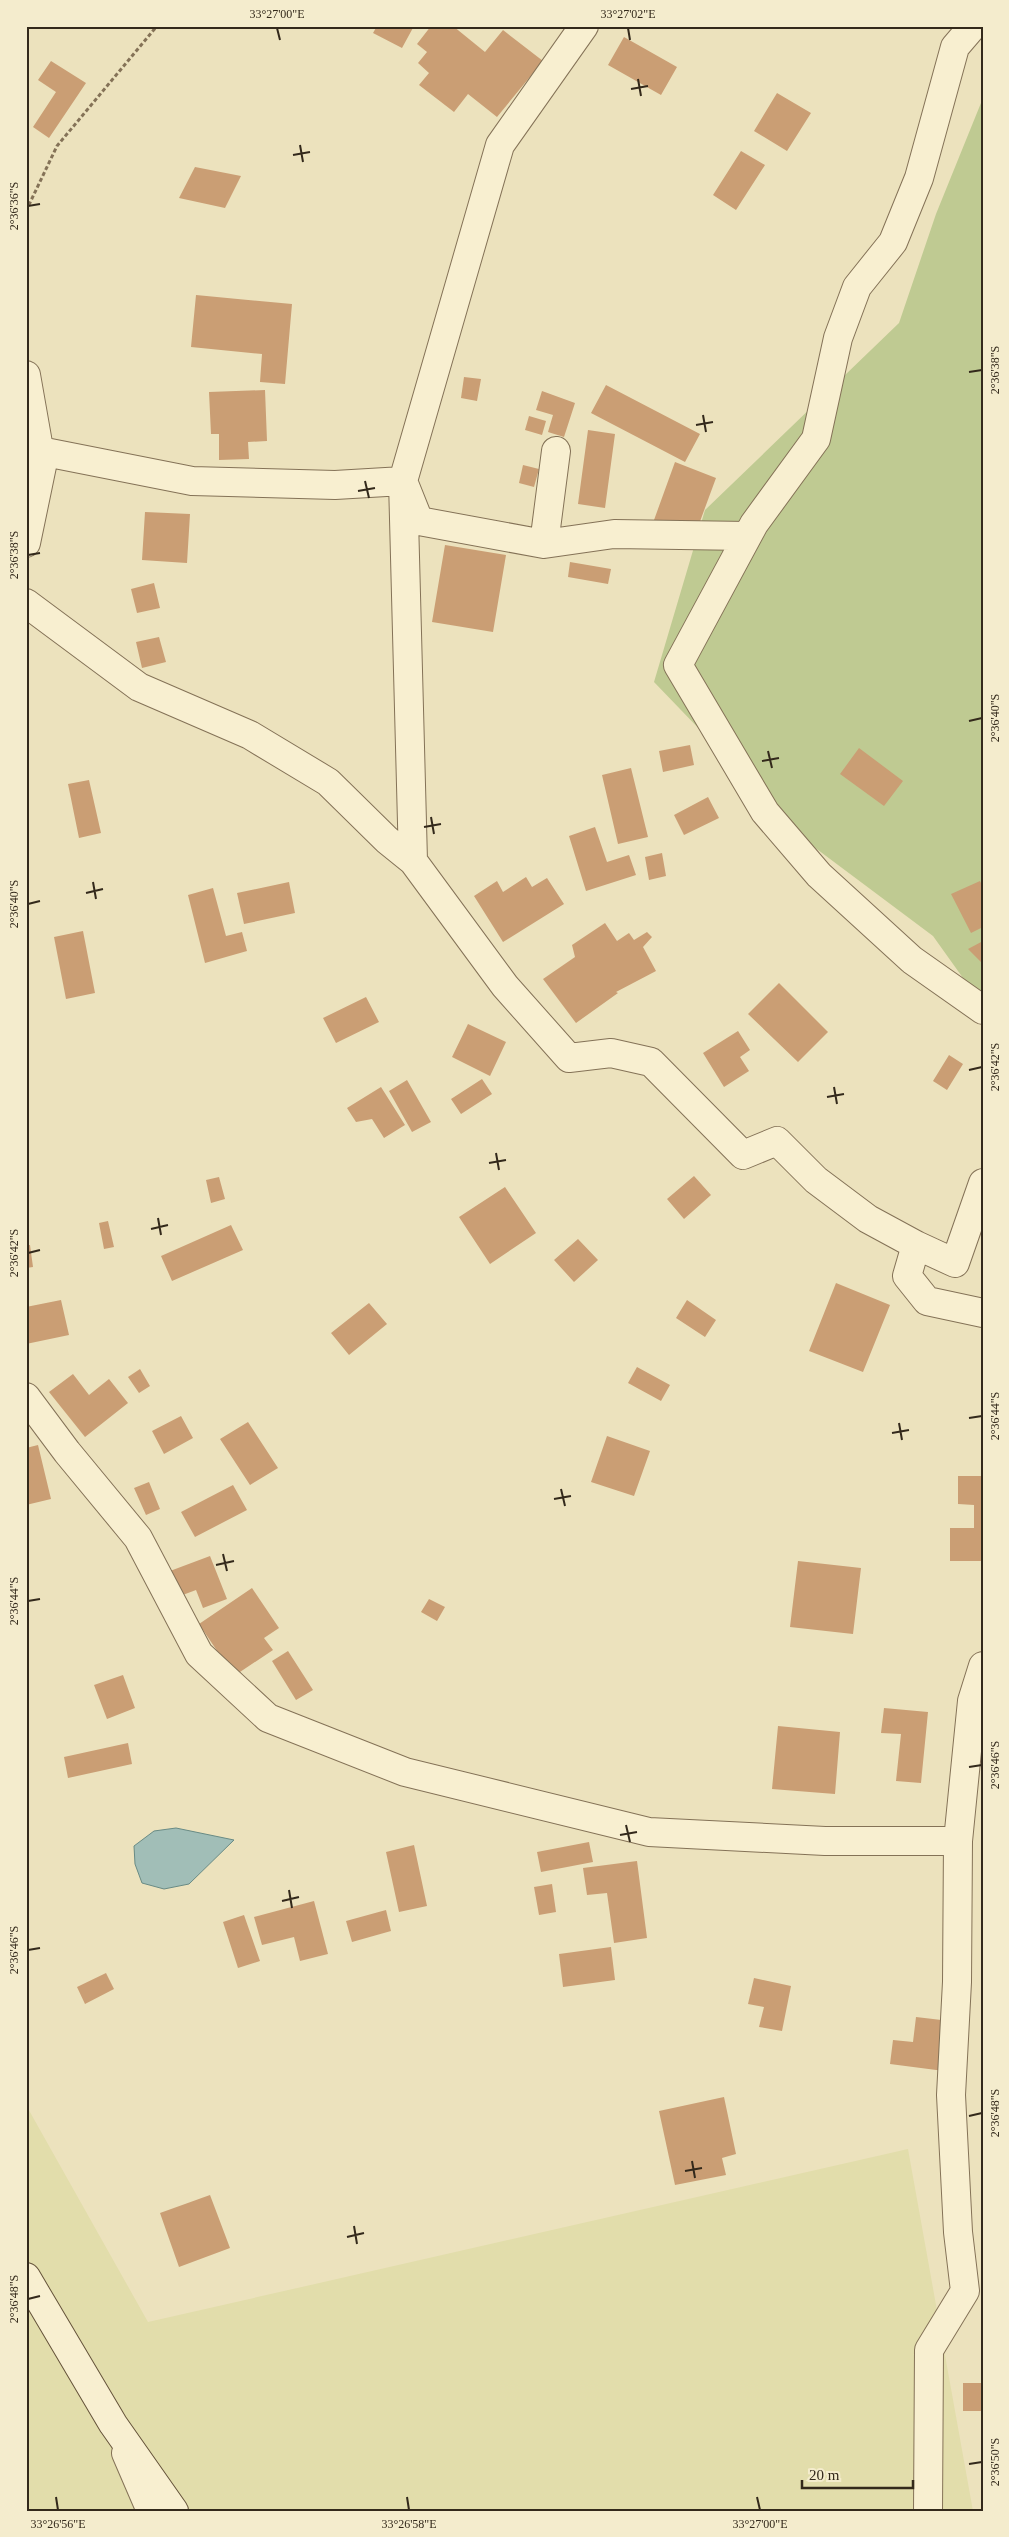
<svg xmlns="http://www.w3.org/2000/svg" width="1009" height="2537" viewBox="0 0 1009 2537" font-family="Georgia,serif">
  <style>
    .farmland { fill: #e2ddab }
    .green { fill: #bfca92 }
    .water { fill: #a1beb7; stroke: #698b85 }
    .building { fill: #ca9e74 }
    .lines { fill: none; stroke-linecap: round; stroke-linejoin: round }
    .street-casing { stroke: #847257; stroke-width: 30 }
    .secondary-casing { stroke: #65533a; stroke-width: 30 }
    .path { stroke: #847257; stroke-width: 3; stroke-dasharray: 4 2.5; stroke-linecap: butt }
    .street { stroke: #f8efd0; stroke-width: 28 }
    .secondary { stroke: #f8efd0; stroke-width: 28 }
    .ticks { fill: none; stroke: #33291b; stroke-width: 2 }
    .neatline { fill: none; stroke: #33291b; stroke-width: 2 }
    .ticks-label { font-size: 12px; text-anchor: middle; fill: #33291b }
  </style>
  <rect width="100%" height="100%" fill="#ece2bd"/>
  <path class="farmland" d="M 26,2105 L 148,2322 L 908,2149 L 973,2511 L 26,2511 Z"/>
  <path class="green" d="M 983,98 L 983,1006 L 933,936 L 810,844 L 654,682 L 705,510 L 899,323 L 936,214 Z"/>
  <path class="water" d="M 176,1828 L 234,1840 L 189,1884 L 164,1889 L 142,1883 L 135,1864 L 134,1846 L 154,1831 Z"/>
  <path class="building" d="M 377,26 L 414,26 L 402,48 L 373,33 Z
    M 431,26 L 453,26 L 485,52 L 503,30 L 543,61 L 497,117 L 468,94 L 454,112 L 419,85 L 429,73 L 418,63 L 427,52 L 417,44 Z
    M 624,37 L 677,67 L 661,95 L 608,65 Z
    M 51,61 L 86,83 L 49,138 L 33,127 L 56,92 L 38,80 Z
    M 777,93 L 811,113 L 787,151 L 754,131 Z
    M 741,151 L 765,165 L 736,210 L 713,195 Z
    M 195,167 L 241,176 L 225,208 L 179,198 Z
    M 196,295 L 292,304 L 285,384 L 260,382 L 262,354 L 191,347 Z
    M 464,377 L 481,379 L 477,401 L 461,398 Z
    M 606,385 L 700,434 L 685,462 L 591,413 Z
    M 265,390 L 267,441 L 248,442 L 249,459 L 219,460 L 219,434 L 211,434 L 209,392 Z
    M 542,391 L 575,403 L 564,437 L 548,432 L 553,415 L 536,410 Z
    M 529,416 L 546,421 L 542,435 L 525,430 Z
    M 588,430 L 615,434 L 605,508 L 578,504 Z
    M 675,462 L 716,478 L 695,535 L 654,520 Z
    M 523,465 L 539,469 L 534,487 L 519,483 Z
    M 145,512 L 190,514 L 187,563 L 142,560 Z
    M 445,545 L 506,555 L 493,632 L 432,622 Z
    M 570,562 L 611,569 L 608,584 L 568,577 Z
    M 154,583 L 160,608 L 137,613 L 131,589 Z
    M 159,637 L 166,662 L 142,668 L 136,642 Z
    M 690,745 L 694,765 L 663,772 L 659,751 Z
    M 859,748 L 903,781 L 884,806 L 840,774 Z
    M 631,768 L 648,837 L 618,844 L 602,775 Z
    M 89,780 L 101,833 L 79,838 L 68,784 Z
    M 708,797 L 719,818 L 684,835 L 674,815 Z
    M 595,827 L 607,862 L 629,855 L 636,875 L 586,891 L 569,836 Z
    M 662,853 L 666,876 L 649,880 L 645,857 Z
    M 526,877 L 532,887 L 547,878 L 564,904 L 503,942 L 474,896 L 497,881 L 503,892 Z
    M 980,881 L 983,887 L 983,927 L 971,933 L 951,894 Z
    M 289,882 L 295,913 L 244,924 L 237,893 Z
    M 213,888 L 226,936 L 242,932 L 247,951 L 205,963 L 188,895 Z
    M 605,923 L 617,941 L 629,933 L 634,940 L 647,932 L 652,937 L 643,947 L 656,971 L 616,992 L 618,993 L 576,1023 L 543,979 L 575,957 L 572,945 Z
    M 83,931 L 95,993 L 66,999 L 54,937 Z
    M 983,941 L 983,964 L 968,949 Z
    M 779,983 L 828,1032 L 798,1062 L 748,1014 Z
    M 366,997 L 379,1022 L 336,1043 L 323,1018 Z
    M 468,1024 L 506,1042 L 490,1076 L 452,1057 Z
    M 738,1031 L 750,1050 L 740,1057 L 749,1071 L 724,1087 L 703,1053 Z
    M 949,1055 L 963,1064 L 947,1090 L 933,1081 Z
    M 482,1079 L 492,1094 L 461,1114 L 451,1099 Z
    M 407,1080 L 431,1122 L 412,1132 L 389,1091 Z
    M 381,1087 L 405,1125 L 384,1138 L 372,1119 L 356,1122 L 347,1108 Z
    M 694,1176 L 711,1195 L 684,1219 L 667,1199 Z
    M 219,1177 L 225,1199 L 211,1203 L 206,1180 Z
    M 505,1187 L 536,1233 L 490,1264 L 459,1217 Z
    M 108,1221 L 114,1247 L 104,1249 L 99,1223 Z
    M 231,1225 L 243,1250 L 172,1281 L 161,1256 Z
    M 578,1239 L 598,1260 L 574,1282 L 554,1260 Z
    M 26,1245 L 30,1245 L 33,1267 L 26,1268 Z
    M 836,1283 L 890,1305 L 863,1372 L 809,1351 Z
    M 61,1300 L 69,1335 L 26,1344 L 26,1307 Z
    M 687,1300 L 716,1320 L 705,1337 L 676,1318 Z
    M 369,1303 L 387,1324 L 349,1355 L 331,1333 Z
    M 637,1367 L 670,1385 L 661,1401 L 628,1383 Z
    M 140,1369 L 150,1386 L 139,1393 L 128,1377 Z
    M 73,1374 L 89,1395 L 109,1379 L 128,1403 L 85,1437 L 49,1392 Z
    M 181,1416 L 193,1438 L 164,1454 L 152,1431 Z
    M 248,1422 L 278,1468 L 250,1485 L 220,1439 Z
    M 607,1436 L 650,1451 L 634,1496 L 591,1482 Z
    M 38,1445 L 51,1499 L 26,1505 L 26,1448 Z
    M 958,1476 L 983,1476 L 983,1561 L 950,1561 L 950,1528 L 974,1528 L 974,1505 L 958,1504 Z
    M 149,1482 L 160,1509 L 146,1515 L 134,1488 Z
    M 233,1485 L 247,1510 L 195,1537 L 181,1512 Z
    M 210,1556 L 227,1599 L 203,1608 L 196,1590 L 180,1596 L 170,1571 Z
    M 798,1561 L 861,1568 L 853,1634 L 790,1627 Z
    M 252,1588 L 279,1628 L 264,1638 L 273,1650 L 234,1676 L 199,1624 Z
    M 429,1599 L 445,1607 L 437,1621 L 421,1612 Z
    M 288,1651 L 313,1690 L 296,1700 L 272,1661 Z
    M 123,1675 L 135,1708 L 107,1719 L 94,1685 Z
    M 884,1708 L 928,1712 L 921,1783 L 896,1781 L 901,1734 L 881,1733 Z
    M 778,1726 L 840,1732 L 835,1794 L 772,1789 Z
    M 128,1743 L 132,1764 L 68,1778 L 64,1757 Z
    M 589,1842 L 593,1862 L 541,1872 L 537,1852 Z
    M 414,1845 L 427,1906 L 399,1912 L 386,1852 Z
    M 637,1861 L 647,1938 L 614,1943 L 607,1893 L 587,1895 L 583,1868 Z
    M 552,1884 L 556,1912 L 539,1915 L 534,1887 Z
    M 314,1901 L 328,1954 L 300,1961 L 294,1937 L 262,1945 L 254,1917 Z
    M 386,1910 L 391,1931 L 352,1942 L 346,1921 Z
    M 244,1915 L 260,1961 L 238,1968 L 223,1922 Z
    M 611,1947 L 615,1980 L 563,1987 L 559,1954 Z
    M 106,1973 L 114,1989 L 85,2004 L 77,1987 Z
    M 754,1978 L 791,1986 L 782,2031 L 759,2027 L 764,2007 L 748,2004 Z
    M 916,2017 L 950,2021 L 944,2071 L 890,2064 L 893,2040 L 913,2042 Z
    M 724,2097 L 736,2154 L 722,2158 L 726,2175 L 675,2185 L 659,2111 Z
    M 210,2195 L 230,2248 L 179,2267 L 160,2213 Z
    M 963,2383 L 983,2383 L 983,2411 L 963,2411 Z"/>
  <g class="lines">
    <defs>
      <path id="street" d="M 973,26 L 955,47 L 919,178 L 893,242 L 857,287 L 838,338 L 816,439 L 754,524 L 678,665 L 765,812 L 819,875 L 912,960 L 983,1010
        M 26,375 L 42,466 L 26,543
        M 40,451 L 192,481 L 335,485 L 403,481 L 419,521 L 544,544 L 556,451
        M 544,544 L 614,534 L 747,536
        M 26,603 L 139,687 L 250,735 L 328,782 L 387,840 L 413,861 L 505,986 L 569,1058 L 611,1053 L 651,1062 L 743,1155 L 777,1141 L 816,1180 L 868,1219 L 916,1245 L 907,1276 L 927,1301 L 983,1313
        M 413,861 L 403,481 L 500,145 L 584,26
        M 916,1245 L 955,1263 L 983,1183
        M 26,1397 L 67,1452 L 138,1538 L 199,1654 L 268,1718 L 405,1772 L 649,1832 L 825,1841 L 958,1841
        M 126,2453 L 151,2511
        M 928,2511 L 929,2350 L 965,2291 L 958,2232 L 951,2095 L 957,1982 L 958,1841 L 972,1701 L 983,1666"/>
      <path id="secondary" d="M 26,2277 L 113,2424 L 174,2511"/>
    </defs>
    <use href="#street" class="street-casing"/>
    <use href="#secondary" class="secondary-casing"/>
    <path class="path" d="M 26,211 L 57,146 L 157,26"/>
    <use href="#street" class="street"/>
    <use href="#secondary" class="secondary"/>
  </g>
  <path class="ticks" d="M 277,28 L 280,40M 628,28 L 630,40M 638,79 L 641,96M 631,89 L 648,86M 300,145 L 303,162M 293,155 L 310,152M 28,206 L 40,204M 969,372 L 982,370M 703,415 L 706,432M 696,425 L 713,422M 365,481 L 369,498M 358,491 L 375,488M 28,555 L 40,553M 969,721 L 982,718M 768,751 L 772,768M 762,761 L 779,758M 431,817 L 434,834M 424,827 L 441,824M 93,882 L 96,899M 86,893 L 103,889M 28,904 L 40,901M 969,1070 L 982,1067M 834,1087 L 837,1104M 827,1097 L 844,1094M 496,1153 L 499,1170M 489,1163 L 506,1160M 158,1218 L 161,1235M 151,1229 L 168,1225M 28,1253 L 40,1250M 969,1418 L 982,1416M 899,1423 L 902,1440M 892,1433 L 909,1430M 561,1489 L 565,1506M 554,1499 L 571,1496M 223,1554 L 227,1571M 216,1565 L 234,1561M 28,1601 L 40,1599M 969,1767 L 982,1765M 626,1825 L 630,1842M 620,1835 L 637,1832M 289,1890 L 292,1908M 282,1901 L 299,1897M 28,1950 L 40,1948M 969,2116 L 982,2113M 692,2161 L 695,2178M 685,2171 L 702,2168M 354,2226 L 357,2244M 347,2237 L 364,2233M 28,2299 L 40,2296M 969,2464 L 982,2462M 56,2497 L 58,2510M 407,2497 L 409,2510M 757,2497 L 760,2510"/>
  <rect width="1009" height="2537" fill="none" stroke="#f4eccd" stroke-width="55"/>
  <path d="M802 2480v8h111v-8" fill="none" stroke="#33291b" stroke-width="2.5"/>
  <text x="809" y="2480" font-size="15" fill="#33291b" stroke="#f4eccd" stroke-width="4" paint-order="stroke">20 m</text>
  <rect x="28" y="28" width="954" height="2482" class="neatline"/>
  <g class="ticks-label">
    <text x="277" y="18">33°27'00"E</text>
    <text x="628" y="18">33°27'02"E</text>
    <text transform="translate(14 206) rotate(-90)" y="4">2°36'36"S</text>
    <text transform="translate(995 370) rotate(-90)" y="4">2°36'38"S</text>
    <text transform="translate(14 555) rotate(-90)" y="4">2°36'38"S</text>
    <text transform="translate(995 718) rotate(-90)" y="4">2°36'40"S</text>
    <text transform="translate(14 904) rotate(-90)" y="4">2°36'40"S</text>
    <text transform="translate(995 1067) rotate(-90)" y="4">2°36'42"S</text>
    <text transform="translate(14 1253) rotate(-90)" y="4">2°36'42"S</text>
    <text transform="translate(995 1416) rotate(-90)" y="4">2°36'44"S</text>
    <text transform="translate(14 1601) rotate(-90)" y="4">2°36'44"S</text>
    <text transform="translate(995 1765) rotate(-90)" y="4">2°36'46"S</text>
    <text transform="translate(14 1950) rotate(-90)" y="4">2°36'46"S</text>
    <text transform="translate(995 2113) rotate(-90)" y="4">2°36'48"S</text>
    <text transform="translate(14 2299) rotate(-90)" y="4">2°36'48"S</text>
    <text transform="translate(995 2462) rotate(-90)" y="4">2°36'50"S</text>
    <text x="58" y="2528">33°26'56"E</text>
    <text x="409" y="2528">33°26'58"E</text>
    <text x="760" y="2528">33°27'00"E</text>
  </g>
</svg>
